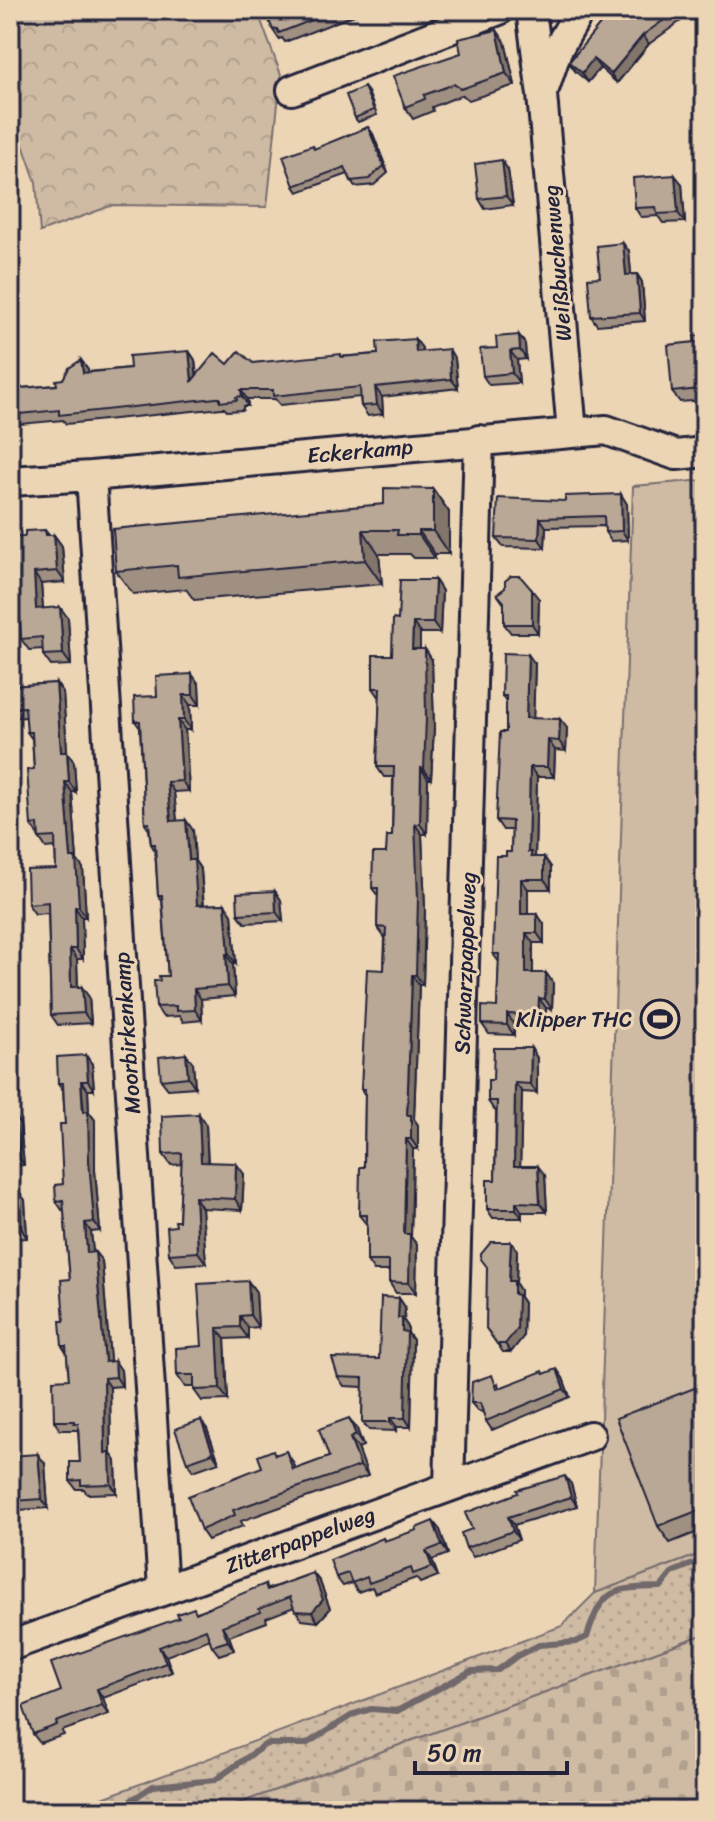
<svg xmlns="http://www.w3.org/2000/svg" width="715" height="1821" viewBox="0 0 715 1821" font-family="Sriracha,sans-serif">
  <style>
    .green { fill: url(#green-dots); stroke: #786e70; stroke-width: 2 }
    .forest { fill: url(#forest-crowns); stroke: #786e70; stroke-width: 2 }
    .cemetery { fill: url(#cemetery-stones); stroke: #786e70; stroke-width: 2 }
    .pitch { fill: #cfbba4; stroke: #786e70; stroke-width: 2 }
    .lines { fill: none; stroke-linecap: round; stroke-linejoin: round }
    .stream { stroke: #70676a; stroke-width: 6 }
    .minor-casing { stroke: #22223b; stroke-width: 34 }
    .minor { stroke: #ecd5b5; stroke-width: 28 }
    .wall { fill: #a09082; stroke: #22223b; stroke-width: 2 }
    .shaded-wall { fill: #82766a; stroke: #22223b; stroke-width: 2 }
    .building { fill: #baa897; stroke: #22223b; stroke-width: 2 }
    .labels { text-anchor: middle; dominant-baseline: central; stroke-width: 6; stroke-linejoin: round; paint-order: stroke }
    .street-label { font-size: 22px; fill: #22223b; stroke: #ecd5b5 }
    .poi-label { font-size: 22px; fill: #22223b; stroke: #ecd5b5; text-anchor: end }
  </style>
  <defs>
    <pattern id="green-dots" width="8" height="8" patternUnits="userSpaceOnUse" patternTransform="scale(2)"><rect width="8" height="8" fill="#cfbba4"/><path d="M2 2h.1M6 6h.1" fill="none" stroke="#b1a08e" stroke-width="1.8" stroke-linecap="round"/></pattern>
    <pattern id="forest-crowns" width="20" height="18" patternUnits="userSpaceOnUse" patternTransform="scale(2)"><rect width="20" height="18" fill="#cfbba4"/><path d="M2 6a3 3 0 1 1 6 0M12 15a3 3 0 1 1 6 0" fill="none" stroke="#b1a08e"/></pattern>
    <pattern id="cemetery-stones" width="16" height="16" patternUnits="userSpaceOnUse" patternTransform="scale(2)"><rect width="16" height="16" fill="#cfbba4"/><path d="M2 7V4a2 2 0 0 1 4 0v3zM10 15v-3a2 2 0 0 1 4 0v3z" fill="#b1a08e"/></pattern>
  </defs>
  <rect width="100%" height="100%" fill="#ecd5b5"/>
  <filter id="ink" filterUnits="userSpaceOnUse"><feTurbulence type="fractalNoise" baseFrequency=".0125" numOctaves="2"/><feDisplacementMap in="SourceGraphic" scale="16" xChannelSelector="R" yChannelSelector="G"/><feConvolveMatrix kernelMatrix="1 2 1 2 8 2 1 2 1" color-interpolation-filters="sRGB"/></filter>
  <g filter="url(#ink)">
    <path class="green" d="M 705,1552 L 705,1634 L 218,1811 L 68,1811 L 562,1626 L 595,1593 Z"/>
    <path class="forest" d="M 10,10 L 257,10 L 281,75 L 267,207 L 113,205 L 40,232 L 36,182 L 10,108 Z"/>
    <path class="cemetery" d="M 705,1634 L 705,1811 L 218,1811 Z"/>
    <path class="pitch" d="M 705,480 L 705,1552 L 595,1593 L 633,486 Z"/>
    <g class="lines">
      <path class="stream" d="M 115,1811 L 153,1786 L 215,1780 L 266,1744 L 306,1744 L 354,1714 L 371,1709 L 397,1711 L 471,1671 L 498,1670 L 517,1656 L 539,1645 L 576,1642 L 587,1637 C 602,1588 613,1588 661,1587 L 673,1572 L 705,1559"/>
      <defs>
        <path id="minor" d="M 531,10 L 542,95 L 572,432
          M 545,86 L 557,50 L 580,10
          M 292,90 L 499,10
          M 91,476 L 163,1589
          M 10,481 L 91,476 L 606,430 L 676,455 L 705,452
          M 449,1487 L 479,440
          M 10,1646 L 590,1436"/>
      </defs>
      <use href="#minor" class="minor-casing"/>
      <use href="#minor" class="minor"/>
    </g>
    <path class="wall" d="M 265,10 L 367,10 L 285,42 L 282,38 L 279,39 L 273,30 Z
      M 626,10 L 686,10 L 689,15 L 649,44 L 617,83 L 600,68 L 588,82 L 575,71 L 569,62 L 611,21 Z
      M 505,42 L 515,85 L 469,100 L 462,95 L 432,107 L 433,111 L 413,119 L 405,107 Z
      M 364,87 L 368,92 L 377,115 L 358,122 L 355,118 Z
      M 368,127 L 373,134 L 388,173 L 374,185 L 355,187 L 348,174 L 298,192 L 294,186 L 315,149 Z
      M 508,170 L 513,205 L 485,209 L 479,199 Z
      M 682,184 L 685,222 L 663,223 L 658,216 L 641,217 L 635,208 Z
      M 629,251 L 631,274 L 637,274 L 642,282 L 645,321 L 597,325 L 591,316 L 600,277 Z
      M 519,335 L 525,344 L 526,359 L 517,360 L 519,383 L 489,385 L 483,376 L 497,348 Z
      M 705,335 L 705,365 L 703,365 L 705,400 L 680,402 L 672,392 L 695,342 Z
      M 415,339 L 422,348 L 422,352 L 455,359 L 458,388 L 382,397 L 383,414 L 368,416 L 361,406 L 360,397 L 280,405 L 275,399 L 247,399 L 248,406 L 243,406 L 243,410 L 227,411 L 224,408 L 222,408 L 66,424 L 63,420 L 10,425 L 10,389 L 57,385 L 81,360 L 88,369 L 88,372 L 130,368 L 189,351 L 195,360 L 197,375 L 228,364 L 253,363 L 378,354 Z
      M 433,489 L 449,512 L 449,554 L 435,554 L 435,558 L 414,558 L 410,554 L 379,554 L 382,584 L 194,600 L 186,589 L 133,594 L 116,571 L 384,504 Z
      M 565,501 L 627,504 L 628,540 L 611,541 L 605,532 L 605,526 L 546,527 L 545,548 L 503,547 L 496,538 Z
      M 45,530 L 49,535 L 54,535 L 62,546 L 65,582 L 41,584 L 43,608 L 68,618 L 71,665 L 51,666 L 43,655 L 43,649 L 29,650 L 21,639 L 18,595 L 15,591 L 10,592 L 10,537 L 25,536 Z
      M 435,580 L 442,591 L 440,633 L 420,633 L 420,649 L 425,649 L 432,660 L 434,728 L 431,779 L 428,779 L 427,834 L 422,834 L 425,908 L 423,985 L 419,985 L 414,1119 L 418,1125 L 418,1149 L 413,1149 L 411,1237 L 417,1245 L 416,1293 L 396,1293 L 389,1282 L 389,1271 L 374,1271 L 367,1261 L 367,1225 L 359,1215 L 364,1167 L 365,1095 L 361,1089 L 384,970 L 385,938 L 377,927 L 378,896 L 372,888 L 392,836 L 393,777 L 384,777 L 377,767 L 380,698 L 373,688 L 392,655 L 398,620 Z
      M 497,594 L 539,599 L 538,633 L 511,633 L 504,624 L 504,604 Z
      M 535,664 L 533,718 L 567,728 L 566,751 L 555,750 L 554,777 L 537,777 L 535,857 L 544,857 L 551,867 L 551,889 L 528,889 L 528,914 L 537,914 L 544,924 L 544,943 L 533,943 L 533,973 L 546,973 L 553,983 L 552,1009 L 546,1008 L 545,1025 L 514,1024 L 514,1035 L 489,1034 L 482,1024 L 497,1007 L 499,962 L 493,954 L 506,856 L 511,852 L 512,830 L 503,830 L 496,820 L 506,732 L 506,702 L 502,696 Z
      M 56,683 L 63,693 L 67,752 L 74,762 L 76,792 L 72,792 L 77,860 L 83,868 L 86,917 L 82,917 L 83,959 L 77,959 L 78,987 L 89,997 L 91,1023 L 58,1025 L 51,1015 L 48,913 L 35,914 L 28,904 L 56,869 L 55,847 L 46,848 L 31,825 L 34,769 L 32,739 L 27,732 L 26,717 L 10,718 L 10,686 Z
      M 199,684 L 200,705 L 190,705 L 191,730 L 185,730 L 189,791 L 174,792 L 177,821 L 193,830 L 195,861 L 201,870 L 204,905 L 225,904 L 232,914 L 236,964 L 233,964 L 235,996 L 201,999 L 202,1020 L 183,1022 L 180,1016 L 163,1017 L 156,1007 L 160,981 L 168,976 L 162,901 L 158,895 L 155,851 L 151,844 L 149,830 L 145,824 L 140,728 L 135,721 L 157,696 Z
      M 275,891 L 281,900 L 283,921 L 245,923 L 238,914 Z
      M 10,991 L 14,997 L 16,1029 L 10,1029 Z
      M 531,1048 L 537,1058 L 537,1093 L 522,1092 L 520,1166 L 545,1175 L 547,1212 L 522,1212 L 522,1218 L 493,1218 L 487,1209 L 495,1180 L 496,1111 L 494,1110 L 488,1101 L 493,1080 Z
      M 186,1054 L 193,1063 L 195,1087 L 168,1089 L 161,1080 Z
      M 92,1064 L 94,1090 L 88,1090 L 89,1112 L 95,1120 L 95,1170 L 100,1231 L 91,1232 L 93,1253 L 102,1261 L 110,1362 L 121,1370 L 122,1386 L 110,1387 L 111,1454 L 116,1461 L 117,1493 L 87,1494 L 84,1489 L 76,1489 L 70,1481 L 80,1462 L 78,1430 L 60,1430 L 54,1421 L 69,1379 L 67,1354 L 62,1346 L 70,1279 L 64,1209 L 62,1210 L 56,1201 L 63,1184 L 65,1124 L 63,1090 L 58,1083 Z
      M 10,1116 L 15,1116 L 20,1124 L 24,1165 L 10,1166 Z
      M 206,1125 L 208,1162 L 244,1174 L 242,1210 L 202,1208 L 206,1263 L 176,1265 L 169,1254 L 176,1226 L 179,1221 L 182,1164 L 171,1165 L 163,1154 Z
      M 10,1191 L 25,1200 L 27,1238 L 10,1239 Z
      M 517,1250 L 516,1284 L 520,1290 L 520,1297 L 524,1303 L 523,1337 L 511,1352 L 503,1352 L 486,1328 Z
      M 248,1281 L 256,1292 L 258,1327 L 248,1328 L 248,1338 L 225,1339 L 228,1400 L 202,1401 L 194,1390 L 194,1387 L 185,1387 L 177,1375 L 202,1346 Z
      M 399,1298 L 405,1307 L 404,1321 L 408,1327 L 408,1333 L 413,1340 L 411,1427 L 397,1427 L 396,1431 L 369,1430 L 362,1422 L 363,1387 L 344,1386 L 338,1377 L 379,1359 Z
      M 545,1374 L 563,1378 L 570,1397 L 492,1430 L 486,1421 L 483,1412 L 478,1411 L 471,1403 L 498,1383 L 499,1388 Z
      M 705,1384 L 705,1529 L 670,1543 L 658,1526 Z
      M 207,1429 L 219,1462 L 193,1471 L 187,1462 Z
      M 357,1429 L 363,1446 L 358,1448 L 368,1476 L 241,1521 L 243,1526 L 208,1540 L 201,1530 L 276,1454 L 293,1462 L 296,1469 L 329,1457 Z
      M 45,1464 L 48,1508 L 19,1510 L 13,1501 Z
      M 571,1484 L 577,1506 L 514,1525 L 519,1540 L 473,1557 L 466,1548 L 472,1529 Z
      M 440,1530 L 448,1554 L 432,1560 L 438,1576 L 420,1583 L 416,1578 L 375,1593 L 372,1587 L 358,1592 L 352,1583 L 343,1586 L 336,1577 L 383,1538 L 385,1541 Z
      M 313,1573 L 320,1582 L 330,1609 L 318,1622 L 302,1620 L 294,1607 L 266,1618 L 267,1622 L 229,1636 L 234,1650 L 219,1655 L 212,1646 L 210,1639 L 166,1656 L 172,1672 L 103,1698 L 109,1714 L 62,1731 L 64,1735 L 40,1743 L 33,1734 L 61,1691 L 197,1612 L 268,1589 Z"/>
    <path class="shaded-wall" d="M 497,30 L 505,42 L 515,85 L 506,73 Z
      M 643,35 L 649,44 L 617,83 L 611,74 Z
      M 593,59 L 600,68 L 588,82 L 582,73 Z
      M 368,127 L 373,134 L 388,173 L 384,166 Z
      M 502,160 L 508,170 L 513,205 L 506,196 Z
      M 675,175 L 682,184 L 685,222 L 678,213 Z
      M 623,243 L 629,251 L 632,283 L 626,275 Z
      M 637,274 L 642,282 L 645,321 L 640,313 Z
      M 519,335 L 525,344 L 526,359 L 520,350 Z
      M 415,339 L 422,348 L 423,362 L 416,352 Z
      M 449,349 L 455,359 L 458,388 L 451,379 Z
      M 189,351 L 195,360 L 198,391 L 192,381 Z
      M 510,351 L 517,360 L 519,383 L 512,373 Z
      M 696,355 L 703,365 L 705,398 L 699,389 Z
      M 81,360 L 88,369 L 89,382 L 83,373 Z
      M 375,387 L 382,397 L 383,414 L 377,405 Z
      M 241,390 L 247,399 L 248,406 L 242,396 Z
      M 433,489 L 449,512 L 449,554 L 433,531 Z
      M 621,494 L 627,504 L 628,540 L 622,531 Z
      M 540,518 L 546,527 L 545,548 L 539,539 Z
      M 363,530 L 379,554 L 382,584 L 365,560 Z
      M 419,531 L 435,554 L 435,558 L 419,535 Z
      M 54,535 L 62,546 L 65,582 L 57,571 Z
      M 34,573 L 41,584 L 44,620 L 36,609 Z
      M 435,580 L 442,591 L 440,633 L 433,623 Z
      M 532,590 L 539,599 L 538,633 L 532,624 Z
      M 60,607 L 68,618 L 71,665 L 63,654 Z
      M 413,623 L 420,633 L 420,659 L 412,649 Z
      M 425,649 L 432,660 L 434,728 L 431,779 L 424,769 Z
      M 528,654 L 535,664 L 533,728 L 526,718 Z
      M 192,674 L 199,684 L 200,705 L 193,695 Z
      M 56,683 L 63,693 L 68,762 L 61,752 Z
      M 183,695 L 190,705 L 191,730 L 184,720 Z
      M 560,719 L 567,728 L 566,751 L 559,741 Z
      M 178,720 L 185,730 L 189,791 L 182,781 Z
      M 548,740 L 555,750 L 554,777 L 547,767 Z
      M 67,752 L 74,762 L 76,792 L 69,782 Z
      M 530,767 L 537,777 L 535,858 L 538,867 L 528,852 Z
      M 421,768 L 428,779 L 427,834 L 420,824 Z
      M 65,782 L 72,792 L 77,860 L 83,868 L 86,917 L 79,907 L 71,858 Z
      M 167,782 L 174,792 L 178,831 L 171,821 Z
      M 186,820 L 193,830 L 195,861 L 201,870 L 204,915 L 197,905 L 189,860 Z
      M 415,824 L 422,834 L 425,908 L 423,985 L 416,975 Z
      M 544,857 L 551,867 L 551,889 L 544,879 Z
      M 521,879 L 528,889 L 528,924 L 521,914 Z
      M 275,891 L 281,900 L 283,921 L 276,912 Z
      M 225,904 L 232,914 L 236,964 L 229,954 Z
      M 75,907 L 82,917 L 83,959 L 76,949 Z
      M 537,914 L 544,924 L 544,943 L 537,933 Z
      M 526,933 L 533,943 L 533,983 L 526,973 Z
      M 70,949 L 77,959 L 78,997 L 71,987 Z
      M 226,954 L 233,964 L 235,996 L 228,986 Z
      M 546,973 L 553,983 L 552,1009 L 545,999 Z
      M 412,975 L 419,985 L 414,1119 L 418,1125 L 418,1149 L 411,1139 L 407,1115 Z
      M 82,987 L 89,997 L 91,1023 L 84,1013 Z
      M 194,989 L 201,999 L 202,1020 L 195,1010 Z
      M 10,991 L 14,997 L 16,1029 L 11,1020 Z
      M 539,998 L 546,1008 L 545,1025 L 538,1015 Z
      M 507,1014 L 514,1024 L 514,1035 L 507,1025 Z
      M 531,1048 L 537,1058 L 537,1093 L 530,1084 Z
      M 186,1054 L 193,1063 L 195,1087 L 188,1077 Z
      M 86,1055 L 92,1064 L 94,1090 L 88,1081 Z
      M 81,1081 L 88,1090 L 89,1112 L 95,1120 L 95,1170 L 100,1231 L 94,1222 Z
      M 515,1083 L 522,1092 L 520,1175 L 514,1166 Z
      M 199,1114 L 206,1125 L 208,1173 L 201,1162 Z
      M 15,1116 L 20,1124 L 24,1165 L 19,1157 Z
      M 406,1139 L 413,1149 L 411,1237 L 417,1245 L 416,1293 L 409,1283 L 404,1234 Z
      M 236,1163 L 244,1174 L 242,1210 L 235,1199 Z
      M 538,1166 L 545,1175 L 547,1212 L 540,1203 Z
      M 19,1191 L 25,1200 L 27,1238 L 21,1228 Z
      M 195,1197 L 202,1208 L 206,1263 L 198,1252 Z
      M 516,1202 L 522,1212 L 522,1218 L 516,1209 Z
      M 85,1223 L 91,1232 L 94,1262 L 87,1253 Z
      M 511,1242 L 517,1250 L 516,1284 L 520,1290 L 520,1297 L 524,1303 L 523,1337 L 511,1352 L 505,1344 L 514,1294 L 509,1281 Z
      M 95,1252 L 102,1261 L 111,1371 L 105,1362 Z
      M 248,1281 L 256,1292 L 258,1327 L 250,1315 Z
      M 399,1298 L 405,1307 L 404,1321 L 408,1327 L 408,1333 L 413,1340 L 411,1427 L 405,1418 L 402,1331 L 398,1318 Z
      M 240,1316 L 248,1328 L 248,1338 L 240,1327 Z
      M 217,1328 L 225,1339 L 228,1400 L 220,1389 Z
      M 115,1361 L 121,1370 L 122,1386 L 116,1377 Z
      M 557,1369 L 563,1378 L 570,1397 L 564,1389 Z
      M 104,1378 L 110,1387 L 111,1454 L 116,1461 L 117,1493 L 111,1484 L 105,1453 Z
      M 349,1418 L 357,1429 L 363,1446 L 356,1435 Z
      M 390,1418 L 397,1427 L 396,1431 L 390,1422 Z
      M 201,1420 L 207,1429 L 219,1462 L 213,1453 Z
      M 350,1438 L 358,1448 L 368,1476 L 360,1466 Z
      M 286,1451 L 293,1462 L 300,1481 L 293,1470 Z
      M 38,1454 L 45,1464 L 48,1508 L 42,1499 Z
      M 565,1476 L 571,1484 L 577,1506 L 571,1497 Z
      M 508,1517 L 514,1525 L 519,1540 L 513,1531 Z
      M 433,1521 L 440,1530 L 448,1554 L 442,1545 Z
      M 426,1551 L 432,1560 L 438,1576 L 432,1567 Z
      M 313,1573 L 320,1582 L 330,1609 L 318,1622 L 312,1612 Z
      M 222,1626 L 229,1636 L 234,1650 L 228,1641 Z
      M 159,1647 L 166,1656 L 172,1672 L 166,1663 Z
      M 97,1689 L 103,1698 L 109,1714 L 102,1705 Z"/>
    <path class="building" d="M 265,10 L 337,10 L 279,33 L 277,29 L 273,30 Z
      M 626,10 L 678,10 L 643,35 L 611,74 L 593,59 L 582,73 L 569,62 L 606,17 L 611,21 Z
      M 497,30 L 506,73 L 461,89 L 454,84 L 424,95 L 425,99 L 405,107 L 393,76 L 461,53 L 458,39 Z
      M 364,87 L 374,110 L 355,118 L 346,95 Z
      M 368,127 L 384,166 L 369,179 L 351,181 L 345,167 L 294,186 L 283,156 L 313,145 L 314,149 Z
      M 502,160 L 506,196 L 479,199 L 475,164 Z
      M 675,175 L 678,213 L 657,214 L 656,207 L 635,208 L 633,178 Z
      M 623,243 L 626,275 L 637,274 L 640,313 L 591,316 L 588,278 L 600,277 L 597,246 Z
      M 519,335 L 520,350 L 510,351 L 512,373 L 483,376 L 480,349 L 497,348 L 496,337 Z
      M 705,335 L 705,354 L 696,355 L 699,389 L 672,392 L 668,345 L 695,342 L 694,336 Z
      M 415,339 L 416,352 L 449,349 L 451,379 L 375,387 L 377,405 L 361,406 L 360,387 L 273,396 L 273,390 L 241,390 L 242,396 L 236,397 L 237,400 L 220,402 L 220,398 L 216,398 L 59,415 L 59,410 L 10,415 L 10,389 L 57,385 L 56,380 L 63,379 L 69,368 L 81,360 L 83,373 L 130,368 L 129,356 L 189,351 L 192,381 L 215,353 L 228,364 L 239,351 L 253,363 L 341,354 L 341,357 L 378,354 L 377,342 Z
      M 384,488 L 433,489 L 433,531 L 419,531 L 419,535 L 397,535 L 398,530 L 363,530 L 365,560 L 178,577 L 177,565 L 116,571 L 113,529 L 384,504 Z
      M 621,494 L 622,531 L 605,532 L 604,516 L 540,518 L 539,539 L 496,538 L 498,498 L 565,501 L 565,496 Z
      M 45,530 L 46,535 L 54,535 L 57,571 L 34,573 L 36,609 L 60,607 L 63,654 L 43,655 L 42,637 L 21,639 L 17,585 L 11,586 L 10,579 L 10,537 L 25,536 L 25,531 Z
      M 511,576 L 520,576 L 532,590 L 532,624 L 504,624 L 504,602 L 497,594 L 505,588 L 505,581 Z
      M 400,580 L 435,580 L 433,623 L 413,623 L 412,649 L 425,649 L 426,718 L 424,769 L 421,768 L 420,824 L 415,824 L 418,898 L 416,975 L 412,975 L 407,1115 L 411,1115 L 411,1139 L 406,1139 L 404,1234 L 410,1234 L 409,1283 L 389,1282 L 389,1261 L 367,1261 L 367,1215 L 359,1215 L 360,1167 L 364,1167 L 365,1089 L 361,1089 L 367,969 L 384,970 L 386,928 L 377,927 L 378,888 L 372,888 L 373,853 L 386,853 L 387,836 L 392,836 L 394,767 L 377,767 L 380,688 L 373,688 L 373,655 L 392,655 L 393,619 L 398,620 Z
      M 503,653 L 528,654 L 526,718 L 560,719 L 559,741 L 548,740 L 547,767 L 530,767 L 528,852 L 531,852 L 531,857 L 544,857 L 544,879 L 521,879 L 521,914 L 537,914 L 537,933 L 526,933 L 526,973 L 546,973 L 545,999 L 539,998 L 538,1015 L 507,1014 L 507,1025 L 482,1024 L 482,1006 L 497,1007 L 499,954 L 493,954 L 496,856 L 506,856 L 506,852 L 511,852 L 512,821 L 496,820 L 500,732 L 506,732 L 506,696 L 502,696 Z
      M 192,674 L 193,695 L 183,695 L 184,720 L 178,720 L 182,781 L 167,782 L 171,821 L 186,820 L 189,860 L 194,860 L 197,905 L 225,904 L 229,954 L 226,954 L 228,986 L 194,989 L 195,1010 L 176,1011 L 176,1006 L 156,1007 L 154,981 L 160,981 L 159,976 L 168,976 L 162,895 L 158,895 L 155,844 L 151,844 L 149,823 L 145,824 L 140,721 L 135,721 L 134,697 L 157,696 L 156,676 Z
      M 56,683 L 61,752 L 67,752 L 69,782 L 65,782 L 71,858 L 76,858 L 79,907 L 75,907 L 76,949 L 70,949 L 71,987 L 82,987 L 84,1013 L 51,1015 L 48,902 L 28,904 L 27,870 L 56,869 L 55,837 L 39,838 L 38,824 L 31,825 L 27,770 L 34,769 L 32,732 L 27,732 L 25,707 L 10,708 L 10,686 Z
      M 275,891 L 276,912 L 238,914 L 237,893 Z
      M 494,1048 L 531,1048 L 530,1084 L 515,1083 L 514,1166 L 538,1166 L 540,1203 L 516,1202 L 516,1209 L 487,1209 L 487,1180 L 495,1180 L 497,1101 L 488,1101 L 488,1080 L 493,1080 Z
      M 186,1054 L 188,1077 L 161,1080 L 159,1057 Z
      M 86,1055 L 88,1081 L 81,1081 L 83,1112 L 88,1111 L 89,1161 L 94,1222 L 85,1223 L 87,1253 L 95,1252 L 105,1362 L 115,1361 L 116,1377 L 104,1378 L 105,1453 L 110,1452 L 111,1484 L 81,1485 L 81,1480 L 70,1481 L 70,1462 L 80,1462 L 78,1423 L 74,1423 L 74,1421 L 54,1421 L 53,1380 L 69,1379 L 66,1346 L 62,1346 L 60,1321 L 64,1321 L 61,1280 L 70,1279 L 63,1200 L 56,1201 L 55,1185 L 63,1184 L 60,1124 L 65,1124 L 63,1083 L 58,1083 L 57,1057 Z
      M 199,1114 L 201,1162 L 236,1163 L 235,1199 L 195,1197 L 198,1252 L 169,1254 L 167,1227 L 176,1226 L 175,1221 L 179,1221 L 182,1153 L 163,1154 L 162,1116 Z
      M 10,1116 L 15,1116 L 19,1157 L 10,1158 Z
      M 10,1191 L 19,1191 L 21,1228 L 10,1229 Z
      M 491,1242 L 511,1242 L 509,1281 L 514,1281 L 514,1294 L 518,1295 L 517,1329 L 505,1344 L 497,1344 L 486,1328 L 487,1267 L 481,1259 L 481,1254 Z
      M 248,1281 L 250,1315 L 240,1316 L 240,1327 L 217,1328 L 220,1389 L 194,1390 L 194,1375 L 177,1375 L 176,1348 L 202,1346 L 198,1284 Z
      M 381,1297 L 399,1298 L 398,1318 L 402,1318 L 402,1331 L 407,1332 L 405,1418 L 390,1418 L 390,1422 L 362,1422 L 363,1378 L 338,1377 L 332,1358 L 379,1359 Z
      M 557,1369 L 564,1389 L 486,1421 L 480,1403 L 471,1403 L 472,1382 L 492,1375 L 497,1389 L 543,1371 L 544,1374 Z
      M 705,1384 L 705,1508 L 658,1526 L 616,1418 Z
      M 349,1418 L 356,1435 L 350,1438 L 360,1466 L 233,1510 L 235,1515 L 201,1530 L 188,1496 L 262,1467 L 258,1456 L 273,1450 L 275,1455 L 286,1451 L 293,1470 L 329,1457 L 319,1429 Z
      M 201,1420 L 213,1453 L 187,1462 L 175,1429 Z
      M 38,1454 L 42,1499 L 13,1501 L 10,1456 Z
      M 565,1476 L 571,1497 L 508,1517 L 513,1531 L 466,1548 L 461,1533 L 472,1529 L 465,1513 L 518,1493 L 517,1490 Z
      M 433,1521 L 442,1545 L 426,1551 L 432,1567 L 413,1574 L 411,1568 L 369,1583 L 367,1577 L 352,1583 L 348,1573 L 336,1577 L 330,1560 L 383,1538 L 384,1541 L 417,1530 L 416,1528 Z
      M 313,1573 L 323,1600 L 312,1612 L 295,1611 L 290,1597 L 259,1609 L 261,1612 L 222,1626 L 228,1641 L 212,1646 L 206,1629 L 159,1647 L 166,1663 L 97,1689 L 102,1705 L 56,1722 L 57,1725 L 33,1734 L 23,1706 L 61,1691 L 51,1663 L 179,1618 L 177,1614 L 194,1608 L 196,1613 L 265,1584 L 267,1590 Z"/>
  </g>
  <defs>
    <symbol id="stadium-ring" viewBox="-11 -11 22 22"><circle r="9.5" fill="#ecd5b5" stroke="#22223b" stroke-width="1.5"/><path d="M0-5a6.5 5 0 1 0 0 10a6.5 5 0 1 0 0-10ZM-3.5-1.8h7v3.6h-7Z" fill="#22223b"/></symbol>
  </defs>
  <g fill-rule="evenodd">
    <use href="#stadium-ring" x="638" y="997" width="44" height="44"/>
  </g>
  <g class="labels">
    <g class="street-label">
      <text transform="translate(557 263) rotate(-95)">Weißbuchenweg</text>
      <text transform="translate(360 451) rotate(-5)">Eckerkamp</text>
      <text transform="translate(465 963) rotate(-88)">Schwarzpappelweg</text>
      <text transform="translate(127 1033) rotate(-94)">Moorbirkenkamp</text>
      <text transform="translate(300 1540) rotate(-20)">Zitterpappelweg</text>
    </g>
    <g class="poi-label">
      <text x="632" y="1019">Klipper THC</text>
    </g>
  </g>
  <rect width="715" height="1821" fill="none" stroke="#ecd5b5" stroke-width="40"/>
  <rect x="20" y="20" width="675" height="1781" fill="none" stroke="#22223b" stroke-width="3" filter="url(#ink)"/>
  <path d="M415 1761v12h152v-12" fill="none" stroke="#22223b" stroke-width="4"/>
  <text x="427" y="1761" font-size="24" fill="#22223b" stroke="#ecd5b5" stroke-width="6" paint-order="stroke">50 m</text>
</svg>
